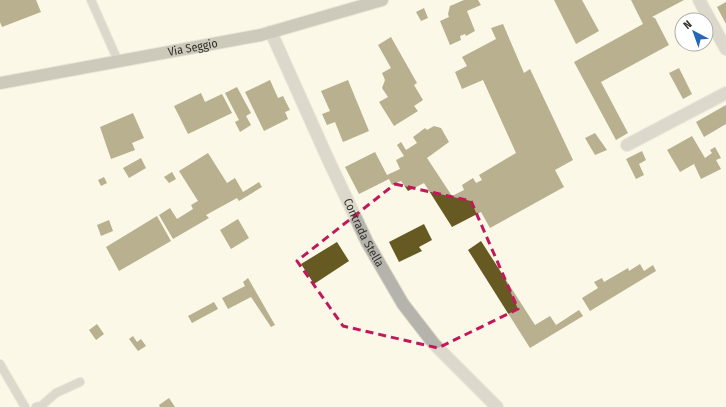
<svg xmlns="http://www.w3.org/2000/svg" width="726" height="407" viewBox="0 0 726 407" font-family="'Fira Sans Condensed',sans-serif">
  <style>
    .building { fill: #665a22 }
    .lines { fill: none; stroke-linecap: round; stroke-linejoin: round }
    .lane-casing { stroke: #d8d4c5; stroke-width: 10 }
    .street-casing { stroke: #d8d4c5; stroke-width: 14 }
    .secondary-casing { stroke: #d8d4c5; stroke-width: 14 }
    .lane { stroke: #b5b3ac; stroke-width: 8 }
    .street { stroke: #b5b3ac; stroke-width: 12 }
    .secondary { stroke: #949288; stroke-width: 12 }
    .marked { fill: none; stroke: #c2185b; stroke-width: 3; stroke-dasharray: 8 5; stroke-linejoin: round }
    .labels { text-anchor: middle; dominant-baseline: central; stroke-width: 4; stroke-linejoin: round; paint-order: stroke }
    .street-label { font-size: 12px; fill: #32312a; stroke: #fff }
  </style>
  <rect width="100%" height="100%" fill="#fcf8e7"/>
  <path class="building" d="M 0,0 L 36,0 L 41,12 L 2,27 L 0,22 Z
    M 464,0 L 478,0 L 481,5 L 467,11 L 475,31 L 466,36 L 465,34 L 460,36 L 461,40 L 450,45 L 440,21 L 449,17 L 448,14 L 450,6 Z
    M 554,0 L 582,0 L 599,31 L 576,44 Z
    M 631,0 L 684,0 L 652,17 L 655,18 L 669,45 L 601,82 L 628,133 L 616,140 L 574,62 L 643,24 Z
    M 726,2 L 726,24 L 717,7 Z
    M 424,8 L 428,18 L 421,21 L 416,12 Z
    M 503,24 L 524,73 L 530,69 L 573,160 L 555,170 L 564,187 L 490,228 L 481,212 L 452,227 L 424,183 L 408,191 L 401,181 L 392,185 L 389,179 L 359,194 L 345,167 L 375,152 L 387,175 L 400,169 L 396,160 L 404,156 L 397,145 L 401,142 L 406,150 L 417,143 L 413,137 L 425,128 L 427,130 L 434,126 L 441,128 L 449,142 L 427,158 L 452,196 L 464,190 L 462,185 L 473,178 L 476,183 L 482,180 L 479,175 L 516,153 L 483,80 L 462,89 L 455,72 L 467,66 L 462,57 L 496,39 L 491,28 Z
    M 391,37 L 417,83 L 414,85 L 423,100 L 414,106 L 418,111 L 394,126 L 379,102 L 388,97 L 382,88 L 385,80 L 382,73 L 391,68 L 378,45 Z
    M 679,68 L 692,94 L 683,99 L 669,73 Z
    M 270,80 L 278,98 L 283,96 L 290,110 L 285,112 L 288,119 L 264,131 L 245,92 Z
    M 348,80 L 369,131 L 343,142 L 335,122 L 327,125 L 322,114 L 330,111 L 321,91 Z
    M 237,87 L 251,113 L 246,116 L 251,125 L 240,132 L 235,122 L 239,120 L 225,93 Z
    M 201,93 L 205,102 L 222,94 L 232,113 L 188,134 L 174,106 Z
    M 726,105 L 726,124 L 704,137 L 696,122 Z
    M 133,113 L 144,138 L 132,143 L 135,150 L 111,159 L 100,127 Z
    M 595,133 L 607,150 L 595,155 L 585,138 Z
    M 692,136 L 705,158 L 712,153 L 710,150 L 715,147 L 721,158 L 716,160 L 721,169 L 701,179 L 694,164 L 680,172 L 667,150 Z
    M 642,151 L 646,160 L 639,164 L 644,175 L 636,179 L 626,159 Z
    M 208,153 L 227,183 L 235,178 L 243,192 L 259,182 L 262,187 L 239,201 L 237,198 L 206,215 L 209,218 L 173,239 L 159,215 L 170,208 L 177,219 L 193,209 L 191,205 L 198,201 L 179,171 Z
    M 141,158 L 146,168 L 129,178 L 123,168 Z
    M 172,172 L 176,179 L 169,183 L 164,177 Z
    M 104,177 L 107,183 L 101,186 L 98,180 Z
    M 157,216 L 171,241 L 119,271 L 106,247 Z
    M 238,219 L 249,238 L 231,249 L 220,230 Z
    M 109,220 L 113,231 L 101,236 L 97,225 Z
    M 424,224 L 432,240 L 419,247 L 422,251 L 399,262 L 389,242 Z
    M 481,241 L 535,325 L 550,316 L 556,325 L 579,310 L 583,316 L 530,348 L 468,250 Z
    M 337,242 L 349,261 L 314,284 L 301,264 Z
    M 640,264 L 644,271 L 653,265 L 656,271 L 590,311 L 582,298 L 598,288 L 594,282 L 602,278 L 604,282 L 628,268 L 629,271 Z
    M 248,278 L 275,325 L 271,327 L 251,297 L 228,309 L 222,298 L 245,286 L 243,282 Z
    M 214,302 L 218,309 L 192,323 L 188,316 Z
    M 97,324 L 104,334 L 96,340 L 89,330 Z
    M 133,336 L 137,342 L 141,339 L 146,346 L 138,351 L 129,339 Z
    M 169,398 L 175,407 L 160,407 L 159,405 Z"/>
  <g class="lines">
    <defs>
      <path id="lane" d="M 91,0 L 118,61
        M 0,364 L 25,407
        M 36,407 L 41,406 L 56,393 L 80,382"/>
      <g id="street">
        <path d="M 699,0 L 726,49"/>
        <path id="s1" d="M 271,32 L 327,157 L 367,242 L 403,304 L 434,344 L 497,407"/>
        <path d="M 627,145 L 726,93"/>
      </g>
      <g id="secondary">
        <path id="s2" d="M 0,83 L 261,35 L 382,0"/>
      </g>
    </defs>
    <use href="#lane" class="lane-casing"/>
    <use href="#street" class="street-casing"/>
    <use href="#secondary" class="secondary-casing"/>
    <use href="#lane" class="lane"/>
    <use href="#street" class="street"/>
    <use href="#secondary" class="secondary"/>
  </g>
  <path d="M0 0H726V407H0ZM 395,184 L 471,201 L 518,309 L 438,348 L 343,326 L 297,261 Z" fill="#fcf8e7" fill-opacity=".55" fill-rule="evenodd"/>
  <path class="marked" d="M 395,184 L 471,201 L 518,309 L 438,348 L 343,326 L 297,261 Z"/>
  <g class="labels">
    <g class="street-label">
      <text stroke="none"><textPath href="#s2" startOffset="196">Via Seggio</textPath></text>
      <text stroke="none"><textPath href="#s1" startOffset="221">Contrada Stella</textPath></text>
    </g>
  </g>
  <g transform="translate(694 32) rotate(319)"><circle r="19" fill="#ffffff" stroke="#adadaa"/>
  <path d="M0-3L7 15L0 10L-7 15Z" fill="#2568b9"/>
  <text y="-6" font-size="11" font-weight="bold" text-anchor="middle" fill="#32312a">N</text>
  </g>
</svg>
